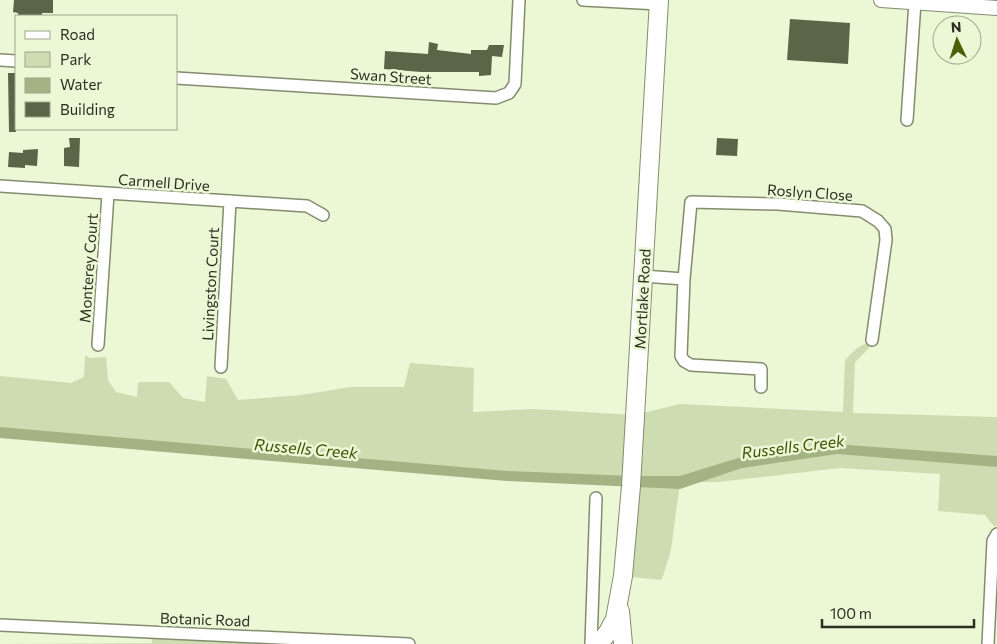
<svg xmlns="http://www.w3.org/2000/svg" width="997" height="644" viewBox="0 0 997 644" font-family="Commissioner,sans-serif">
  <style>
    .green { fill: #cedcb2 }
    .water { fill: #a4b384 }
    .building { fill: #5b6548 }
    .lines { fill: none; stroke-linecap: round; stroke-linejoin: round }
    .minor-casing { stroke: #838d6e; stroke-width: 14 }
    .tertiary-casing { stroke: #838d6e; stroke-width: 16 }
    .primary-casing { stroke: #838d6e; stroke-width: 20 }
    .minor { stroke: #fff; stroke-width: 11 }
    .tertiary { stroke: #fff; stroke-width: 14 }
    .primary { stroke: #fff; stroke-width: 18 }
    .labels { text-anchor: middle; dominant-baseline: central; stroke-width: 5; stroke-linejoin: round; paint-order: stroke }
    .street-label { font-size: 15px; fill: #2b2f22; stroke: #ebf7d5 }
    .water-label { font-size: 16px; font-style: italic; fill: #415204; stroke: #ebf7d5 }
  </style>
  <rect width="100%" height="100%" fill="#ebf7d5"/>
  <path class="green" d="M 872,340 L 868,349 L 855,362 L 853,413 L 997,417 L 997,526 L 994,526 L 985,515 L 938,511 L 940,474 L 840,468 L 718,482 L 680,482 L 671,550 L 663,576 L 661,580 L 623,576 L 631,482 L 0,433 L 0,376 L 71,383 L 84,377 L 85,355 L 90,358 L 106,357 L 108,380 L 116,392 L 137,397 L 138,382 L 169,382 L 183,398 L 205,402 L 207,376 L 226,379 L 238,400 L 302,395 L 350,387 L 404,387 L 410,363 L 474,368 L 473,412 L 533,409 L 635,415 L 680,404 L 843,412 L 845,360 L 857,348 Z
    M 151,632 L 359,644 L 4,644 L 152,643 Z"/>
  <path class="water" d="M 0,427 L 507,471 L 632,476 L 680,476 L 738,458 L 835,444 L 997,456 L 997,467 L 837,454 L 742,468 L 680,489 L 507,481 L 0,438 Z"/>
  <path class="building" d="M 14,0 L 53,0 L 53,13 L 42,13 L 42,16 L 18,16 L 18,13 L 13,12 Z
    M 790,19 L 850,23 L 848,64 L 787,60 Z
    M 429,42 L 438,44 L 437,50 L 471,54 L 471,50 L 487,50 L 489,45 L 504,45 L 502,57 L 492,56 L 491,75 L 479,76 L 479,72 L 421,72 L 384,69 L 385,51 L 428,54 Z
    M 8,73 L 16,73 L 16,132 L 9,132 Z
    M 69,138 L 80,138 L 79,167 L 64,166 L 64,148 L 70,147 Z
    M 717,138 L 738,139 L 737,156 L 716,155 Z
    M 38,149 L 37,166 L 25,165 L 25,168 L 8,167 L 9,152 L 23,153 L 23,150 Z"/>
  <g class="lines">
    <defs>
      <path id="minor" d="M 583,0 L 659,4
        M 0,60 L 16,61
        M 176,78 L 496,98 L 509,93 L 515,84 L 519,0
        M 907,120 L 915,2
        M 0,186 L 307,206 L 323,215
        M 643,276 L 684,279
        M 98,345 L 108,194
        M 221,367 L 230,201
        M 761,387 L 761,369 L 691,365 L 684,361 L 681,356 L 684,279 L 691,202 L 778,204 L 862,211 L 878,221 L 885,229 L 886,240 L 872,340
        M 0,625 L 409,644
        M 591,644 L 596,498
        M 988,644 L 993,541 L 997,534"/>
      <path id="tertiary" d="M 881,0 L 997,8"/>
      <path id="primary" d="M 620,611 L 623,644
        M 599,644 L 608,632 L 615,619 L 623,576 L 631,486 L 659,0"/>
    </defs>
    <use href="#minor" class="minor-casing"/>
    <use href="#tertiary" class="tertiary-casing"/>
    <use href="#primary" class="primary-casing"/>
    <use href="#minor" class="minor"/>
    <use href="#tertiary" class="tertiary"/>
    <use href="#primary" class="primary"/>
  </g>
  <g class="labels">
    <g class="street-label">
      <text transform="translate(391 76) rotate(4)">Swan Street</text>
      <text transform="translate(164 182) rotate(4)">Carmell Drive</text>
      <text transform="translate(810 192) rotate(4)">Roslyn Close</text>
      <text transform="translate(88 268) rotate(-86)">Monterey Court</text>
      <text transform="translate(210 284) rotate(-87)">Livingston Court</text>
      <text transform="translate(642 299) rotate(-87)">Mortlake Road</text>
      <text transform="translate(205 619) rotate(2)">Botanic Road</text>
    </g>
    <g class="water-label">
      <text transform="translate(793 446) rotate(-7)">Russells Creek</text>
      <text transform="translate(306 448) rotate(5)">Russells Creek</text>
    </g>
  </g>
  <rect x="15" y="15" width="162" height="115" fill="#ebf7d5" stroke="#9ea78d"/>
  <rect x="25" y="31" width="25" height="8" fill="#ffffff" stroke="#9ea78d"/>
  <text x="60" y="40" font-size="15" fill="#2b2f22">Road</text>
  <rect x="25" y="52" width="25" height="15" fill="#cedcb2" stroke="#9ea78d"/>
  <text x="60" y="65" font-size="15" fill="#2b2f22">Park</text>
  <rect x="25" y="78" width="25" height="15" fill="#a4b384" stroke="#9ea78d"/>
  <text x="60" y="90" font-size="15" fill="#2b2f22">Water</text>
  <rect x="25" y="102" width="25" height="15" fill="#5b6548" stroke="#9ea78d"/>
  <text x="60" y="115" font-size="15" fill="#2b2f22">Building</text>
  <g transform="translate(957 40) rotate(356)"><circle r="24" fill="#ebf7d5" stroke="#9ea78d"/>
  <path d="M0-4L9 19L0 12L-9 19Z" fill="#4c6006"/>
  <text y="-8" font-size="14" font-weight="bold" text-anchor="middle" fill="#2b2f22">N</text>
  </g>
  <path d="M822 619v8h152v-8" fill="none" stroke="#2b2f22" stroke-width="2.5"/>
  <text x="830" y="619" font-size="15" fill="#2b2f22" stroke="#ebf7d5" stroke-width="4" paint-order="stroke">100 m</text>
</svg>
